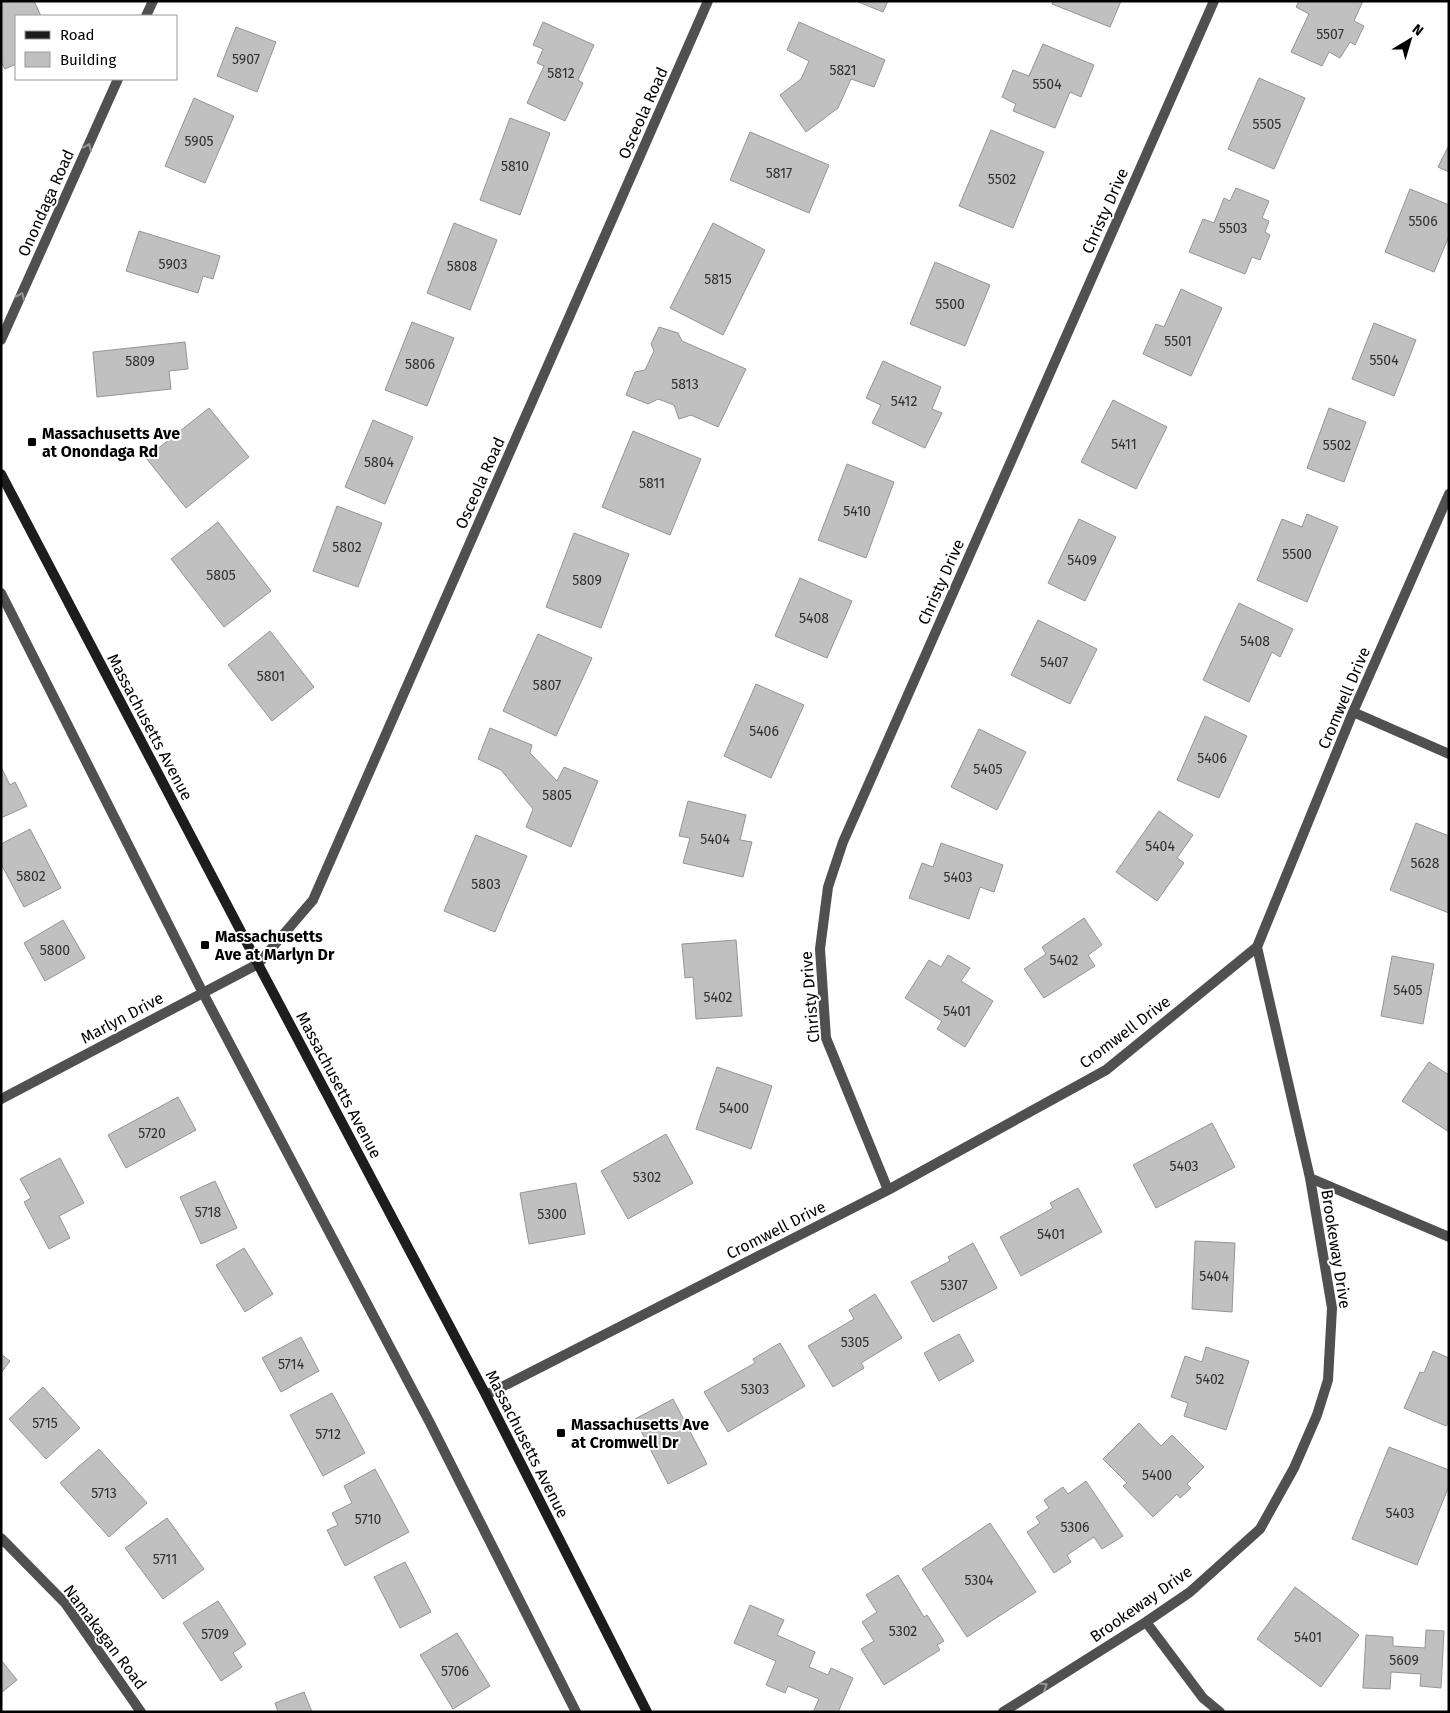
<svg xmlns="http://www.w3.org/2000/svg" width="1450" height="1713" viewBox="0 0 1450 1713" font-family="'Fira Sans',sans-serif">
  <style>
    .building { fill: #c0c0c0; stroke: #949494 }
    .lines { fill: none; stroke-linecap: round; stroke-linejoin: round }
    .minor { stroke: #505050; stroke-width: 10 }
    .secondary { stroke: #1d1d1d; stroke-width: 10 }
    .oneway { stroke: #969696 }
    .poi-dot { fill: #000; stroke: #fff; stroke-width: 2 }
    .labels { text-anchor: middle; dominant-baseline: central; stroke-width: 4; stroke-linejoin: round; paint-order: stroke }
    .number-label { font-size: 14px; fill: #303030 }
    .street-label { font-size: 16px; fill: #000; stroke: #fff }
    .poi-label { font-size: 16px; font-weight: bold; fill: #000; stroke: #fff; text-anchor: start }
  </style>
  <rect width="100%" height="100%" fill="#fff"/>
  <path class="building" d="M 1,1 L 34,1 L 41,16 L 16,16 L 16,64 L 5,69 L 1,62 Z
    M 856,1 L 888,1 L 883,12 Z
    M 1053,1 L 1121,1 L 1110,27 L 1052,4 Z
    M 1299,1 L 1363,1 L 1354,21 L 1364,26 L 1355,45 L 1350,42 L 1340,58 L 1329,52 L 1322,66 L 1291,52 L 1309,14 L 1296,7 Z
    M 543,22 L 594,45 L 578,80 L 583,83 L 565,121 L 527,103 L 544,66 L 537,63 L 543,49 L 533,45 Z
    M 799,22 L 885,60 L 874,87 L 851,79 L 838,108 L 806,132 L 780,95 L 801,79 L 809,61 L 787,50 Z
    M 236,27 L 276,42 L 257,92 L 217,76 Z
    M 1043,44 L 1094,65 L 1081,97 L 1070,92 L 1055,128 L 1013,111 L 1016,104 L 1002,97 L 1013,70 L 1029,76 Z
    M 1259,78 L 1305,98 L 1274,169 L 1228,149 Z
    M 194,98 L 234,116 L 205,183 L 165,166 Z
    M 510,118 L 550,133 L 520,215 L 480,200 Z
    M 991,130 L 1044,152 L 1013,228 L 959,206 Z
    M 750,132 L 829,165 L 809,213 L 730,180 Z
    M 1449,145 L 1449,172 L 1438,167 Z
    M 1236,188 L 1269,201 L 1262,218 L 1269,221 L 1265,232 L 1270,235 L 1260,260 L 1252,257 L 1245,274 L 1189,252 L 1203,219 L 1214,223 L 1224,198 L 1230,201 Z
    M 1410,189 L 1449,205 L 1449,236 L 1434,272 L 1385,252 Z
    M 454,223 L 497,240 L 470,310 L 427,293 Z
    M 713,223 L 765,250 L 723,335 L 670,308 Z
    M 139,231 L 220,256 L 213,279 L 203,276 L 198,293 L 126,271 Z
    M 935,262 L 990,285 L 965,346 L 910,324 Z
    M 1181,289 L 1222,308 L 1191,376 L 1143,354 L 1156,324 L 1164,327 Z
    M 412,322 L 454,338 L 427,406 L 385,390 Z
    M 1374,323 L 1416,340 L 1394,396 L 1352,379 Z
    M 659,327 L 678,333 L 682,341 L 746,369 L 718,427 L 691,415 L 679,419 L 674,405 L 658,399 L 648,404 L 626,395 L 635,372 L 645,370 L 654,351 L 651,344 Z
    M 185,342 L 188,369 L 169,371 L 171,389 L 97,397 L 93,352 Z
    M 883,361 L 941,387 L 932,409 L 942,413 L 925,448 L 872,423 L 881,405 L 866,398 Z
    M 1113,400 L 1167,427 L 1136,489 L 1081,462 Z
    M 209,408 L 249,457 L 186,508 L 146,458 Z
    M 1329,408 L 1366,422 L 1344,482 L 1307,468 Z
    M 373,420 L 413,437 L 385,504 L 345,487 Z
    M 633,431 L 701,459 L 670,535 L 602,507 Z
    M 847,464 L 894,482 L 866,558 L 818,540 Z
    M 337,506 L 382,523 L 358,587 L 313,571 Z
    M 1307,514 L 1338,527 L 1307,602 L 1257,580 L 1282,519 L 1302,527 Z
    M 1079,519 L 1116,537 L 1085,601 L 1048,583 Z
    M 218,522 L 271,591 L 224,627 L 171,559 Z
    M 574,533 L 629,554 L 601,628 L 546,607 Z
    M 800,578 L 852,601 L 827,658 L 775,636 Z
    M 1239,603 L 1293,629 L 1280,657 L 1272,652 L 1249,702 L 1203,680 Z
    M 1038,620 L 1097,649 L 1070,704 L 1011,675 Z
    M 270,631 L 314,687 L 272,721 L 228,665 Z
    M 538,634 L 592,658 L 556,736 L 503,711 Z
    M 756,684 L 804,705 L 771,778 L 724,756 Z
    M 1205,716 L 1247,736 L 1219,798 L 1177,780 Z
    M 490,728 L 532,745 L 530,753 L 557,781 L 564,767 L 598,781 L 571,847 L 526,827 L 533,809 L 501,770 L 478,759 Z
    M 979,729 L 1026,752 L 997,810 L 951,787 Z
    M 1,767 L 10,785 L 15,782 L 27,806 L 1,818 Z
    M 688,801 L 746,815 L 740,840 L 752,842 L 743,877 L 683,863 L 690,838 L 679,836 Z
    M 1159,811 L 1193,835 L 1177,858 L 1184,863 L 1157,901 L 1116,872 Z
    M 1416,823 L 1449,836 L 1449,913 L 1390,890 Z
    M 30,829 L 61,888 L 24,907 L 1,864 L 1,844 Z
    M 476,835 L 527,856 L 495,932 L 444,911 Z
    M 941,843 L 1003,865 L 994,892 L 980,887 L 969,919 L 909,898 L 922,863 L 933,867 Z
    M 1084,918 L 1102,945 L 1088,955 L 1095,966 L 1044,998 L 1024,969 L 1046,954 L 1042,947 Z
    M 63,920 L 85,958 L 45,981 L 24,943 Z
    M 736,940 L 742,1016 L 696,1019 L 693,977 L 685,978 L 682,944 Z
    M 948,955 L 970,968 L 961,981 L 993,1001 L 965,1047 L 937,1029 L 942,1021 L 905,998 L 929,960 L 941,967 Z
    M 1392,956 L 1434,964 L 1423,1024 L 1381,1016 Z
    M 1429,1062 L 1449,1075 L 1449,1132 L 1402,1101 Z
    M 717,1067 L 772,1086 L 751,1149 L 696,1129 Z
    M 178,1097 L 196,1130 L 126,1168 L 108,1135 Z
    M 1212,1123 L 1235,1167 L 1156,1208 L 1133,1165 Z
    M 666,1134 L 693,1183 L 628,1219 L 601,1171 Z
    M 60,1158 L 84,1203 L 59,1216 L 70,1238 L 49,1249 L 24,1202 L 31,1198 L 20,1179 Z
    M 215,1181 L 237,1228 L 201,1244 L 180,1197 Z
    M 576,1183 L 585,1234 L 529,1244 L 520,1193 Z
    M 1078,1188 L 1102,1232 L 1021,1276 L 1000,1237 L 1053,1208 L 1050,1203 Z
    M 1195,1241 L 1235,1243 L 1232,1312 L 1192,1309 Z
    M 973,1243 L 997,1288 L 933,1322 L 911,1282 L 950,1261 L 948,1257 Z
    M 244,1248 L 273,1294 L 245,1312 L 216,1265 Z
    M 875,1294 L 902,1338 L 861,1363 L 864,1368 L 833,1387 L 808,1346 L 854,1319 L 849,1310 Z
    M 959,1334 L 974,1361 L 939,1381 L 924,1353 Z
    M 301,1337 L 319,1371 L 281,1392 L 262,1358 Z
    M 780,1343 L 805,1386 L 728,1432 L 704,1392 L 755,1363 L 753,1359 Z
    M 1206,1347 L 1249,1361 L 1226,1430 L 1184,1416 L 1188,1403 L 1171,1397 L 1185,1356 L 1202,1362 Z
    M 1433,1351 L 1449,1358 L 1449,1420 L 1446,1426 L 1404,1408 L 1420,1372 L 1424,1373 Z
    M 1,1354 L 10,1361 L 1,1373 Z
    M 43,1387 L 80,1428 L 46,1459 L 9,1419 Z
    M 332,1393 L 365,1453 L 323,1476 L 290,1415 Z
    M 673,1399 L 707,1464 L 668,1484 L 635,1419 Z
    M 1139,1423 L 1161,1446 L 1172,1435 L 1204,1467 L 1187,1484 L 1191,1488 L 1180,1498 L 1177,1494 L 1153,1517 L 1123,1486 L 1127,1483 L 1103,1459 Z
    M 1389,1447 L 1449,1470 L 1449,1486 L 1417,1565 L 1352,1539 Z
    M 99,1449 L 147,1503 L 109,1537 L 60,1483 Z
    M 375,1469 L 409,1532 L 345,1566 L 327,1530 L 338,1525 L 332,1513 L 352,1503 L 344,1486 Z
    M 1086,1481 L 1123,1536 L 1102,1549 L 1094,1537 L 1067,1555 L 1071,1562 L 1054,1573 L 1027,1532 L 1040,1523 L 1036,1517 L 1049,1508 L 1044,1500 L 1063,1487 L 1068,1494 Z
    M 167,1518 L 204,1569 L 163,1599 L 125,1548 Z
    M 990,1523 L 1036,1592 L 967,1637 L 922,1569 Z
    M 405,1562 L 431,1612 L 400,1628 L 374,1577 Z
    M 898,1575 L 924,1617 L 927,1615 L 944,1641 L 937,1645 L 940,1650 L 884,1685 L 861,1649 L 874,1641 L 862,1622 L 877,1612 L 866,1595 Z
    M 1295,1587 L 1359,1635 L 1321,1687 L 1257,1639 Z
    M 218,1601 L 246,1644 L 233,1653 L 242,1667 L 221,1681 L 183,1623 Z
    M 750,1605 L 784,1620 L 777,1635 L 815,1652 L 809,1667 L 828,1675 L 831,1668 L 853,1678 L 838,1712 L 813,1712 L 819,1699 L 788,1686 L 785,1693 L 766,1685 L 776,1661 L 734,1643 Z
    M 1426,1630 L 1444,1631 L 1441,1688 L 1420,1686 L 1421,1674 L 1391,1672 L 1390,1689 L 1363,1688 L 1366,1635 L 1393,1637 L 1393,1646 L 1425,1648 Z
    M 457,1633 L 490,1686 L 453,1709 L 420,1655 Z
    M 1,1660 L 17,1680 L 1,1693 Z
    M 304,1692 L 312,1712 L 278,1712 L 275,1703 Z"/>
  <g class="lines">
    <path class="minor" d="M 146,16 L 153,1
      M 1,340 L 118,79
      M 1,593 L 203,993 L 430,1423 L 576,1712
      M 1353,712 L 1449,754
      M 1,1099 L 258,964 L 313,900 L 708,1
      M 1310,1178 L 1449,1237
      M 888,1190 L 826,1038 L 820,949 L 828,887 L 843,842 L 1214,1
      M 486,1395 L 888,1190 L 1106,1070 L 1257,947 L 1353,712 L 1449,494
      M 1,1538 L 65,1603 L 141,1712
      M 1146,1622 L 1203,1698 L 1220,1712
      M 1003,1712 L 1146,1622 L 1190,1592 L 1260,1529 L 1294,1468 L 1317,1415 L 1328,1380 L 1332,1308 L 1310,1178 L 1257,947"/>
    <path class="secondary" d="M 1,474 L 258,964 L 486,1395 L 647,1712"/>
  </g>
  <defs><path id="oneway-chevron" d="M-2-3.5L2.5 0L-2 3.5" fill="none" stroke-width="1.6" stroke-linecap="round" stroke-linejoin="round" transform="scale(1.25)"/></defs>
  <g class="oneway">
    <use href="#oneway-chevron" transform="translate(88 147) rotate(-66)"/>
    <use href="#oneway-chevron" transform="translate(21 296) rotate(-66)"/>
    <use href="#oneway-chevron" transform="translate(1044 1686) rotate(-32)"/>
  </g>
  <g class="poi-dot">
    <rect x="27" y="437" width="10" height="10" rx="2.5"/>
    <rect x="200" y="940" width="10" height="10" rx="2.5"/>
    <rect x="556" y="1428" width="10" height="10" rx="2.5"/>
  </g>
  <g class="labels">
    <g class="number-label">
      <text x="1330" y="34">5507</text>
      <text x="246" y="59">5907</text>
      <text x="843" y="70">5821</text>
      <text x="561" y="73">5812</text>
      <text x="1047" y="84">5504</text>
      <text x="1267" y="124">5505</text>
      <text x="199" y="141">5905</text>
      <text x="515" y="166">5810</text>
      <text x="779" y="173">5817</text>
      <text x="1002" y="179">5502</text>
      <text x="1423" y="221">5506</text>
      <text x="1233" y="228">5503</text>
      <text x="173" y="264">5903</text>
      <text x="462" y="266">5808</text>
      <text x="718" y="279">5815</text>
      <text x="950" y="304">5500</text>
      <text x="1178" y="341">5501</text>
      <text x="1384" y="360">5504</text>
      <text x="140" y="361">5809</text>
      <text x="420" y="364">5806</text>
      <text x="685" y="384">5813</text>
      <text x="904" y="401">5412</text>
      <text x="1124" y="444">5411</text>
      <text x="1337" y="445">5502</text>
      <text x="379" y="462">5804</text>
      <text x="652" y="483">5811</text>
      <text x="857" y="511">5410</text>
      <text x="347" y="547">5802</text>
      <text x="1297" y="554">5500</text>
      <text x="1082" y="560">5409</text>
      <text x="221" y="575">5805</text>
      <text x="587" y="580">5809</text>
      <text x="814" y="618">5408</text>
      <text x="1255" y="641">5408</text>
      <text x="1054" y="662">5407</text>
      <text x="271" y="676">5801</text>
      <text x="547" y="685">5807</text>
      <text x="764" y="731">5406</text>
      <text x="1212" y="758">5406</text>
      <text x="988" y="769">5405</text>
      <text x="557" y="795">5805</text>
      <text x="715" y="839">5404</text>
      <text x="1160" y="846">5404</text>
      <text x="1425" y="863">5628</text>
      <text x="31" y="876">5802</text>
      <text x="958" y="877">5403</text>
      <text x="486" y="884">5803</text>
      <text x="55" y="950">5800</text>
      <text x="1064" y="960">5402</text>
      <text x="1408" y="990">5405</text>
      <text x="718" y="997">5402</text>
      <text x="957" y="1011">5401</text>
      <text x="734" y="1108">5400</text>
      <text x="152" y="1133">5720</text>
      <text x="1184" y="1166">5403</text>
      <text x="647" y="1177">5302</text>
      <text x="208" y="1212">5718</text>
      <text x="552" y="1214">5300</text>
      <text x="1051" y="1234">5401</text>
      <text x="1214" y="1276">5404</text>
      <text x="954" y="1285">5307</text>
      <text x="855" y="1342">5305</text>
      <text x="291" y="1364">5714</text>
      <text x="1210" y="1379">5402</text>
      <text x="755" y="1389">5303</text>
      <text x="45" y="1423">5715</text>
      <text x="328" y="1434">5712</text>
      <text x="1157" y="1475">5400</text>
      <text x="104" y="1493">5713</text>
      <text x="1400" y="1513">5403</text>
      <text x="368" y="1519">5710</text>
      <text x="1075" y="1527">5306</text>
      <text x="165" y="1559">5711</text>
      <text x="979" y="1580">5304</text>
      <text x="903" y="1631">5302</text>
      <text x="215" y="1634">5709</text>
      <text x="1308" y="1637">5401</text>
      <text x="1404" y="1660">5609</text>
      <text x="455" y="1671">5706</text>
    </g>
    <g class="street-label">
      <text transform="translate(643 113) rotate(-66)">Osceola Road</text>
      <text transform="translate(46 203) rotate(-66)">Onondaga Road</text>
      <text transform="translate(1105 211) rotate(-66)">Christy Drive</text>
      <text transform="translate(480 483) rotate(-66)">Osceola Road</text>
      <text transform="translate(941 582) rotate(-66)">Christy Drive</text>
      <text transform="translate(1344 698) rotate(-67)">Cromwell Drive</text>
      <text transform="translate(150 727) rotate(62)">Massachusetts Avenue</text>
      <text transform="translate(810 997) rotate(-95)">Christy Drive</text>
      <text transform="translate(122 1018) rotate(-28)">Marlyn Drive</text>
      <text transform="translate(1125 1032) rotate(-37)">Cromwell Drive</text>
      <text transform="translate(339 1085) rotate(62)">Massachusetts Avenue</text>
      <text transform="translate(776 1230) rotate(-27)">Cromwell Drive</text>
      <text transform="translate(1336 1249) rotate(81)">Brookeway Drive</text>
      <text transform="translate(527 1444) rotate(63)">Massachusetts Avenue</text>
      <text transform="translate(1141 1604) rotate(-35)">Brookeway Drive</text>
      <text transform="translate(105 1637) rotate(53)">Namakagan Road</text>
    </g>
    <g class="poi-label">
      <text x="42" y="433">Massachusetts Ave<tspan x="42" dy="18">at Onondaga Rd</tspan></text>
      <text x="215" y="936">Massachusetts<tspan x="215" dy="18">Ave at Marlyn Dr</tspan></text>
      <text x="571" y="1424">Massachusetts Ave<tspan x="571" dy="18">at Cromwell Dr</tspan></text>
    </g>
  </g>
  <rect width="1450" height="1713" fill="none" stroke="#000000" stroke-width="5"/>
  <rect x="15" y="15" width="162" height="65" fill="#ffffff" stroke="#999999"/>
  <rect x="25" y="31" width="25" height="8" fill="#1d1d1d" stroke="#999999"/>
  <text x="60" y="40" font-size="15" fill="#000000">Road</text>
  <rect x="25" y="52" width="25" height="15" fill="#c0c0c0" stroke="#999999"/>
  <text x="60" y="65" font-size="15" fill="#000000">Building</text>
  <g transform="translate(1410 40) rotate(38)" stroke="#ffffff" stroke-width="4" paint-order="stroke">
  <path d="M0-4L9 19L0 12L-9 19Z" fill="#000000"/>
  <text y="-8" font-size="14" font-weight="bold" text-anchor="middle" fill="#000000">N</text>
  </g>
</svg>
